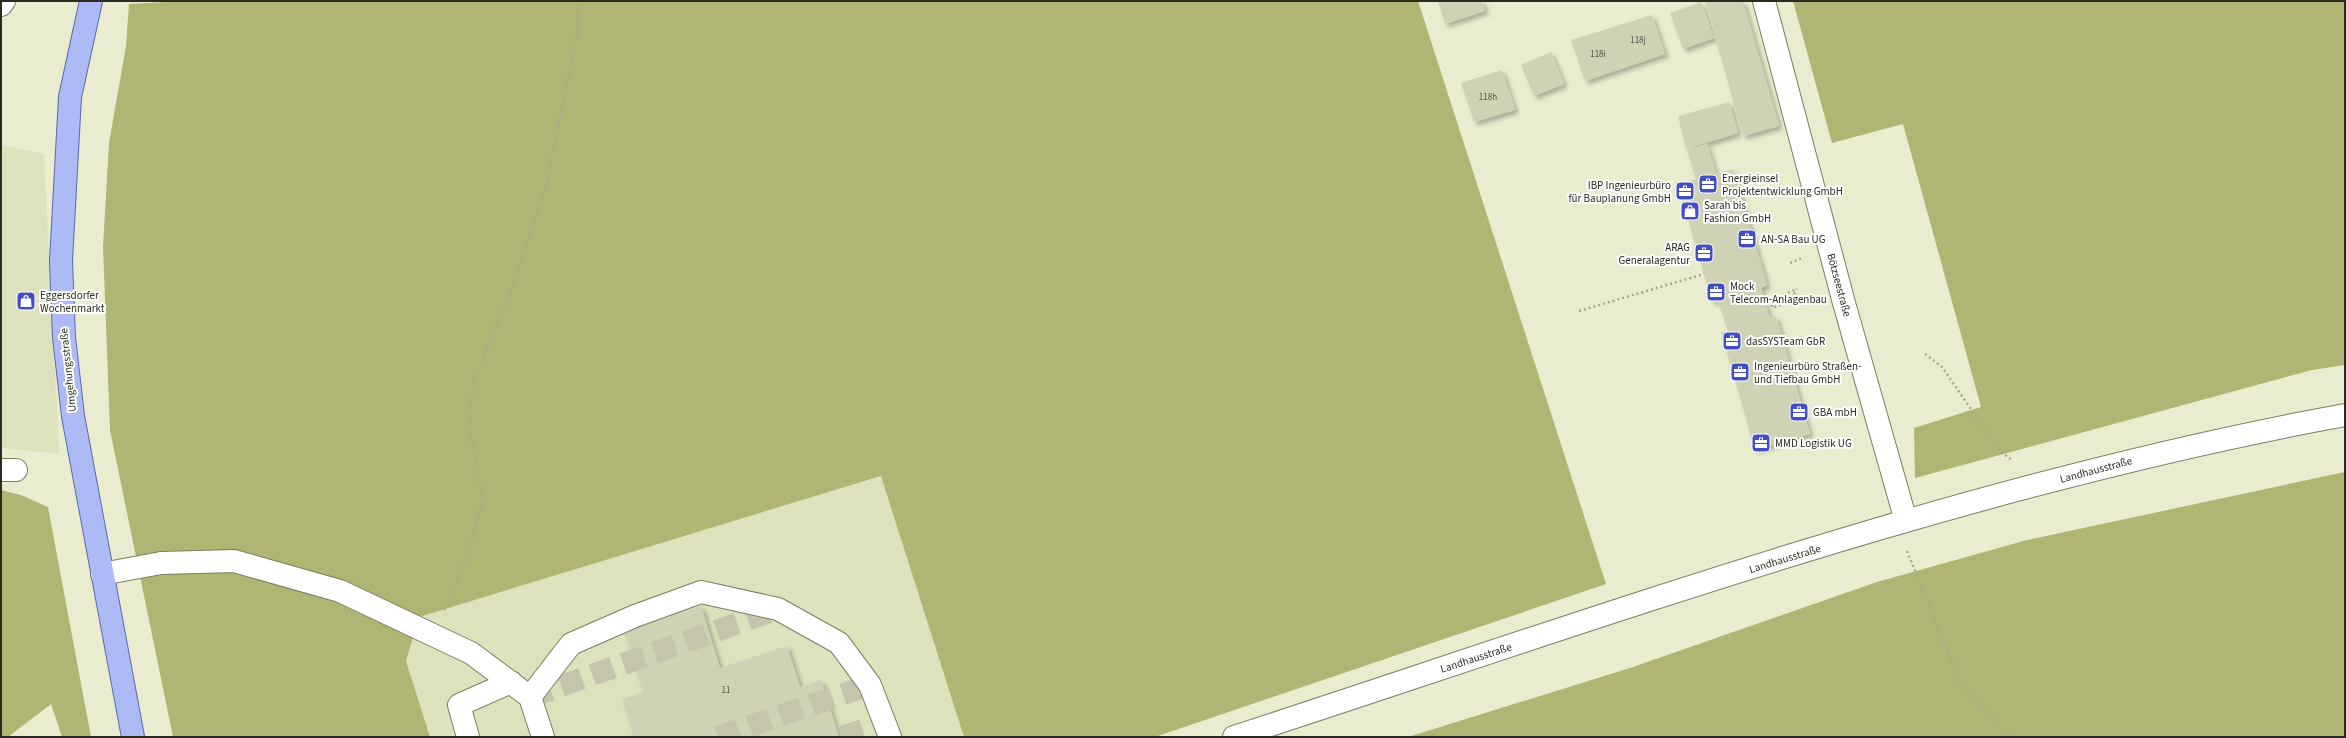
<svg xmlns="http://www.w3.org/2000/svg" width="2346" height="738" viewBox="0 0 2346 738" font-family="'Source Sans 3',sans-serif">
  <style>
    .built { fill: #dde1bc }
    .forest { fill: #b1b573 }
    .building { fill: #cfd2b5; filter: url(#shadow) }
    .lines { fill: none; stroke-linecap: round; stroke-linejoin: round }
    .minor-tunnel { stroke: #c4c5ac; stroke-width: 22; stroke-dasharray: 22 11; stroke-linecap: butt }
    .minor-casing { stroke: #7b7d62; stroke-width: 24 }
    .major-casing { stroke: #5b6aa7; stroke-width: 24 }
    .path { stroke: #a5a790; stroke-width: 2.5; stroke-dasharray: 2 3; stroke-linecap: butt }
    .minor { stroke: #fff; stroke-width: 22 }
    .major { stroke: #adbaf5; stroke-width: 22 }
    .labels { text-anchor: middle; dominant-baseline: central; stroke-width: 4; stroke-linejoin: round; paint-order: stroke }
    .number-label { font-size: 9px; fill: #535545 }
    .poi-label { font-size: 11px; fill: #2a2b20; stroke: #fff; text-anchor: start }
    .street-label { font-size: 11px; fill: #2a2b20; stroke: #fff }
  </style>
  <defs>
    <filter id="shadow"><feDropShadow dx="3.5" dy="3.5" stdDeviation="2" flood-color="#0004"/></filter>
  </defs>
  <rect width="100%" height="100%" fill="#eaeccf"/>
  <path class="built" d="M 1,145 L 44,154 L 59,454 L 1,448 Z
    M 882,476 L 964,737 L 430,737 L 406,661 L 419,617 Z"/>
  <path class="forest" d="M 187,1 L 1418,1 L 1606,584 L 1155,737 L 964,737 L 881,476 L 419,617 L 406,661 L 430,737 L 173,737 L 110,430 L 103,247 L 109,143 L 126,46 L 129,4 Z
    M 1793,1 L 2345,1 L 2345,365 L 2312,370 L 1915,478 L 1914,428 L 1981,407 L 1903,124 L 1832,143 Z
    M 2345,472 L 2345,737 L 1408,737 L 1630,668 L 1877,582 L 2027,540 Z
    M 1,490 L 21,495 L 48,507 L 91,737 L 62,737 L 51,704 L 8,737 L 1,737 Z"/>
  <path class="building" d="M 1438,1 L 1482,1 L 1485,11 L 1445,24 Z
    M 1705,1 L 1743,1 L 1779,126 L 1743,136 Z
    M 1701,2 L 1714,38 L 1683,49 L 1670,13 Z
    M 1652,15 L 1665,54 L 1585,81 L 1571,40 Z
    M 1551,52 L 1564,84 L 1534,96 L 1521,65 Z
    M 1502,70 L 1515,110 L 1474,122 L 1461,83 Z
    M 1729,102 L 1738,133 L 1686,149 L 1678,116 Z
    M 1707,144 L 1716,174 L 1733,169 L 1767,285 L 1761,288 L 1770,318 L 1776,316 L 1810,434 L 1755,450 L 1721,332 L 1728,331 L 1718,301 L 1712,302 L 1678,185 L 1696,179 L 1687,150 Z
    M 701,606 L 720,668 L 787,646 L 800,687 L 821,680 L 839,737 L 634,737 L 622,699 L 643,692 L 624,631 Z"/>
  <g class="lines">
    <path class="minor-tunnel" d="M 530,697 L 778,609
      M 718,737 L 870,685
      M 842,737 L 884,723"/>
    <defs>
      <path id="minor" d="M 1764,1 L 1844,303 L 1906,521
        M 1,5 L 4,1
        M 1,470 L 16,470
        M 102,574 L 161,563 L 234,561 L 340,591 L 471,653 L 530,697 L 543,737
        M 530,697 L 571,644 L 635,616 L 701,592 L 778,609 L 839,643 L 870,685 L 890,737
        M 468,737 L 459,705 L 511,682
        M 1234,737 C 1599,618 1967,484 2345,415"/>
      <path id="major" d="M 91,1 L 70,97 L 61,261 L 64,337 L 73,416 L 133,737"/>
    </defs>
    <use href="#minor" class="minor-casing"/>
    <use href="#major" class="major-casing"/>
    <path class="path" d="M 1790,263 L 1802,258
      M 1770,300 L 1773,308 L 1790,301 L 1797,289
      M 1765,303 L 1797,289
      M 1579,311 L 1704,274
      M 1925,354 L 1942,367 L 2000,451 L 2013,461
      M 1907,551 L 1961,684 L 1997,724 L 2012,737
      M 444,610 L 467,557 L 483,499 L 469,428 L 474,379 L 505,307 L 546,187 L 577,32 L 579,1"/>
    <use href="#minor" class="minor"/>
    <use href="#major" class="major"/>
  </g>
  <defs>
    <symbol id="office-square" viewBox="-11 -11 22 22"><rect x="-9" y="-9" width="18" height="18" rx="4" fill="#414fc3" stroke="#fff"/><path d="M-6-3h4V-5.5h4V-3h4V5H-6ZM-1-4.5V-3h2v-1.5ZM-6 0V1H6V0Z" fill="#fff"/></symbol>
    <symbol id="shop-square" viewBox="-11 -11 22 22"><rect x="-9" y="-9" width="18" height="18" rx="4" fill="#414fc3" stroke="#fff"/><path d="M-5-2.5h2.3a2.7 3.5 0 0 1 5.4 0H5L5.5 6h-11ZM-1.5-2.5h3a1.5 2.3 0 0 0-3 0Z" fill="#fff"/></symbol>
  </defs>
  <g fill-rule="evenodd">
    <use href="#office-square" x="1697" y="173" width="22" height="22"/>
    <use href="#office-square" x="1674" y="180" width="22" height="22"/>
    <use href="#shop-square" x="1679" y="200" width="22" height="22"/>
    <use href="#office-square" x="1736" y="228" width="22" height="22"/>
    <use href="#office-square" x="1693" y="242" width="22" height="22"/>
    <use href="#office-square" x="1705" y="281" width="22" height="22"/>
    <use href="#shop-square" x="15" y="290" width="22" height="22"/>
    <use href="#office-square" x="1721" y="330" width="22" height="22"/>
    <use href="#office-square" x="1729" y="361" width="22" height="22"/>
    <use href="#office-square" x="1788" y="401" width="22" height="22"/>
    <use href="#office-square" x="1750" y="432" width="22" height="22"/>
  </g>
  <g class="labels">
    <g class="number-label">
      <text x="1638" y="40">118j</text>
      <text x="1598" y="54">118i</text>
      <text x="1488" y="97">118h</text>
      <text x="726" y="690">11</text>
    </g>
    <g class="poi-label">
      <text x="1722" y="178">Energieinsel<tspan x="1722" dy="13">Projektentwicklung GmbH</tspan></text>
      <text x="1671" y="185" text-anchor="end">IBP Ingenieurbüro<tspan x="1671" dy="13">für Bauplanung GmbH</tspan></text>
      <text x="1704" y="205">Sarah bis<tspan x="1704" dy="13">Fashion GmbH</tspan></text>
      <text x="1761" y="239">AN-SA Bau UG</text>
      <text x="1690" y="247" text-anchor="end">ARAG<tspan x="1690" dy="13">Generalagentur</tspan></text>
      <text x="1730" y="286">Mock<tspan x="1730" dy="13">Telecom-Anlagenbau</tspan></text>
      <text x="40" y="295">Eggersdorfer<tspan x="40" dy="13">Wochenmarkt</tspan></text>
      <text x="1746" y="341">dasSYSTeam GbR</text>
      <text x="1754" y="366">Ingenieurbüro Straßen-<tspan x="1754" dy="13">und Tiefbau GmbH</tspan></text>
      <text x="1813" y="412">GBA mbH</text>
      <text x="1775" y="443">MMD Logistik UG</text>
    </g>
    <g class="street-label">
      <text transform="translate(1839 285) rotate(75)">Bötzseestraße</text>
      <text transform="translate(68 370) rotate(-96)">Umgehungsstraße</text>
      <text transform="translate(2096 470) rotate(-15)">Landhausstraße</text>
      <text transform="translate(1785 559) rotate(-17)">Landhausstraße</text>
      <text transform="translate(1476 658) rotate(-18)">Landhausstraße</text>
    </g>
  </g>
  <rect width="2346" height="738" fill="none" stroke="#2a2b20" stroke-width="4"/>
</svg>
